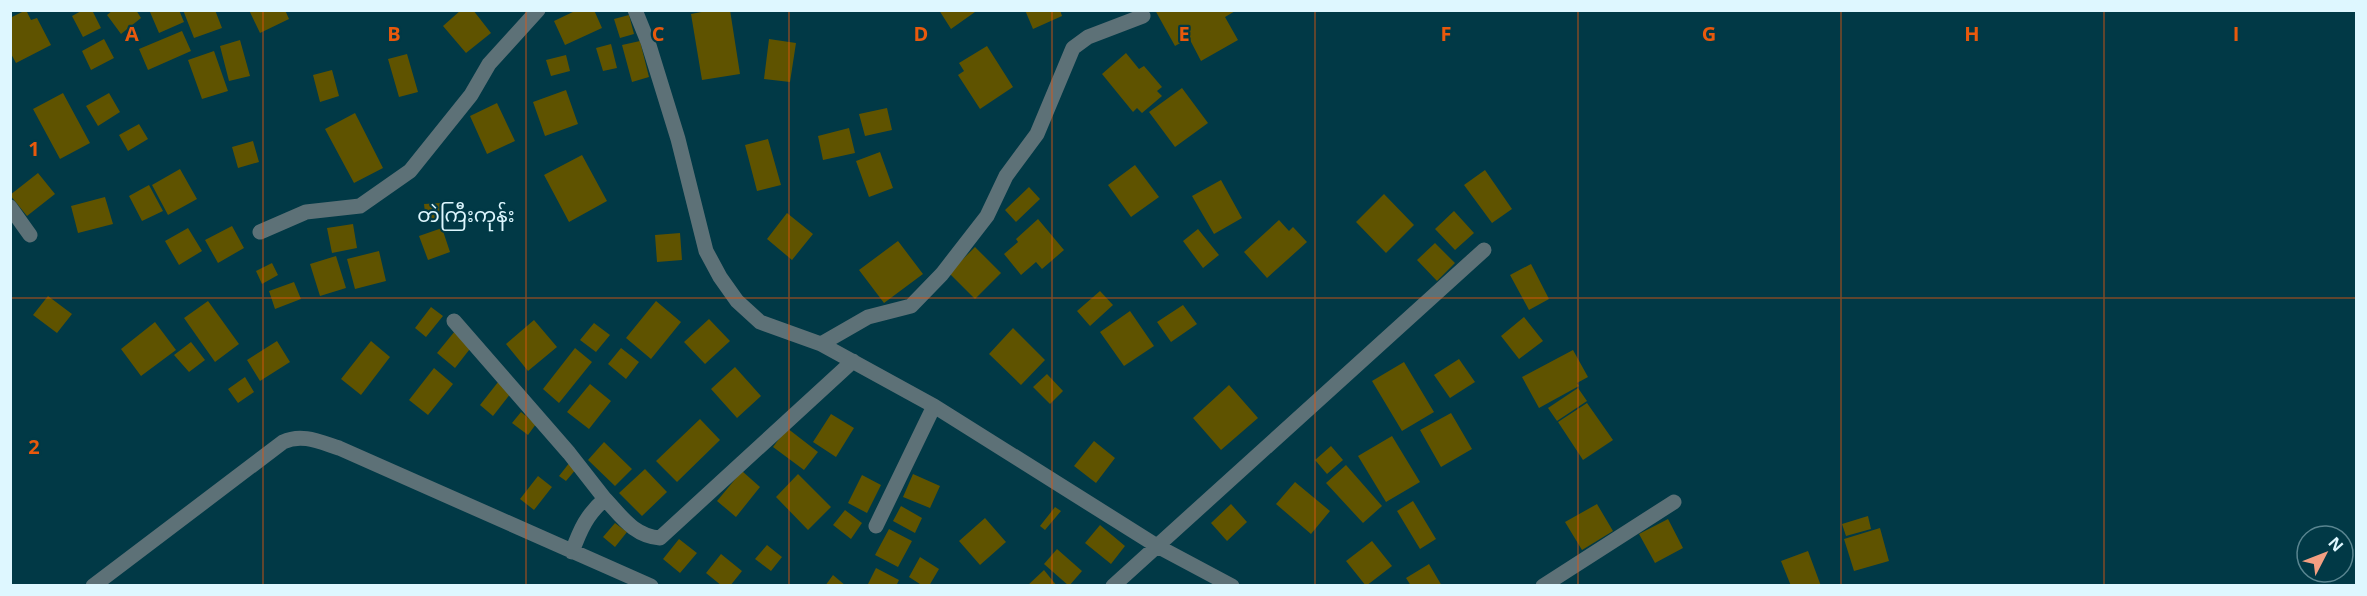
<svg xmlns="http://www.w3.org/2000/svg" width="2367" height="596" viewBox="0 0 2367 596" font-family="'Open Sans','Noto Sans Myanmar',sans-serif">
  <style>
    .building { fill: #5f5300 }
    .lines { fill: none; stroke-linecap: round; stroke-linejoin: round }
    .minor { stroke: #5d7177; stroke-width: 15 }
    .grid { fill: none; stroke: #e8590c; stroke-width: 1.5; stroke-opacity: 0.55 }
    .labels { text-anchor: middle; dominant-baseline: central; stroke-width: 4.5; stroke-linejoin: round; paint-order: stroke }
    .quarter-label { font-size: 20px; fill: #def7ff; stroke: #013946 }
    .grid-label { font-size: 20px; text-anchor: middle; font-weight: bold; fill: #e8590c; stroke: #013946; stroke-width: 4.5; stroke-linejoin: round; paint-order: stroke }
  </style>
  <rect width="100%" height="100%" fill="#013946"/>
  <path class="building" d="M 26,10 L 31,20 L 37,18 L 51,45 L 16,63 L 10,52 L 10,18 Z
    M 83,10 L 92,10 L 101,28 L 83,37 L 72,16 Z
    M 113,10 L 136,10 L 141,18 L 121,34 L 107,15 Z
    M 153,10 L 179,10 L 184,22 L 159,33 L 150,12 Z
    M 183,10 L 215,10 L 222,28 L 194,38 Z
    M 249,10 L 285,10 L 289,19 L 260,33 Z
    M 461,10 L 473,10 L 491,33 L 466,53 L 443,26 Z
    M 577,10 L 594,10 L 602,28 L 565,45 L 554,21 Z
    M 712,10 L 730,10 L 740,74 L 702,80 L 691,14 Z
    M 939,10 L 975,10 L 975,12 L 951,29 Z
    M 1025,10 L 1060,10 L 1062,16 L 1033,29 Z
    M 1155,10 L 1237,10 L 1225,17 L 1238,40 L 1201,61 L 1189,38 L 1175,46 Z
    M 629,15 L 634,34 L 620,38 L 614,19 Z
    M 182,31 L 191,51 L 148,70 L 139,49 Z
    M 104,39 L 114,58 L 91,70 L 82,51 Z
    M 769,39 L 796,43 L 790,82 L 764,79 Z
    M 240,40 L 250,76 L 229,81 L 220,46 Z
    M 640,41 L 649,77 L 632,82 L 622,45 Z
    M 611,44 L 617,68 L 603,71 L 596,48 Z
    M 987,46 L 1013,87 L 980,109 L 958,75 L 964,71 L 959,63 Z
    M 214,51 L 228,91 L 202,99 L 188,60 Z
    M 1126,53 L 1139,69 L 1144,66 L 1162,87 L 1157,91 L 1162,96 L 1142,113 L 1137,108 L 1133,112 L 1102,74 Z
    M 407,54 L 418,92 L 399,97 L 388,59 Z
    M 566,55 L 570,71 L 551,76 L 546,60 Z
    M 332,70 L 339,96 L 320,102 L 313,75 Z
    M 1182,88 L 1208,123 L 1175,147 L 1149,112 Z
    M 566,90 L 578,124 L 545,136 L 533,102 Z
    M 63,93 L 90,143 L 60,159 L 33,109 Z
    M 109,93 L 120,112 L 98,126 L 86,106 Z
    M 497,103 L 515,141 L 487,154 L 470,116 Z
    M 887,108 L 892,130 L 865,136 L 859,114 Z
    M 355,113 L 383,168 L 354,183 L 325,129 Z
    M 139,124 L 148,139 L 128,151 L 119,135 Z
    M 849,128 L 855,153 L 823,160 L 818,136 Z
    M 768,139 L 781,185 L 757,191 L 745,145 Z
    M 253,141 L 259,162 L 238,168 L 232,147 Z
    M 880,152 L 893,188 L 869,197 L 856,161 Z
    M 582,155 L 607,201 L 569,222 L 544,175 Z
    M 1135,165 L 1159,197 L 1131,217 L 1108,185 Z
    M 180,169 L 197,199 L 168,215 L 152,185 Z
    M 1485,170 L 1512,209 L 1492,223 L 1464,185 Z
    M 38,173 L 55,194 L 27,216 L 10,195 Z
    M 1221,180 L 1242,218 L 1214,234 L 1192,196 Z
    M 149,185 L 163,211 L 142,221 L 129,196 Z
    M 1029,187 L 1040,199 L 1016,222 L 1005,210 Z
    M 1384,194 L 1414,225 L 1386,253 L 1356,222 Z
    M 105,197 L 113,224 L 78,233 L 71,206 Z
    M 440,203 L 442,221 L 426,222 L 424,204 Z
    M 1454,211 L 1474,233 L 1455,250 L 1435,229 Z
    M 787,213 L 813,234 L 792,260 L 767,239 Z
    M 1038,219 L 1064,250 L 1042,269 L 1036,262 L 1021,275 L 1004,254 L 1018,242 L 1016,239 Z
    M 1279,220 L 1289,231 L 1293,227 L 1307,242 L 1267,278 L 1244,252 Z
    M 353,224 L 357,248 L 332,253 L 327,228 Z
    M 232,226 L 244,248 L 218,263 L 205,240 Z
    M 188,228 L 202,251 L 179,265 L 165,241 Z
    M 442,228 L 450,252 L 428,260 L 419,236 Z
    M 1198,229 L 1219,255 L 1203,268 L 1183,241 Z
    M 680,233 L 682,260 L 657,262 L 655,235 Z
    M 898,241 L 923,274 L 884,303 L 859,270 Z
    M 1435,243 L 1455,263 L 1437,281 L 1417,260 Z
    M 975,247 L 1001,273 L 975,299 L 949,273 Z
    M 379,251 L 386,281 L 355,289 L 347,259 Z
    M 336,256 L 346,288 L 320,296 L 310,264 Z
    M 272,263 L 278,275 L 262,284 L 256,271 Z
    M 1531,264 L 1549,299 L 1529,310 L 1510,275 Z
    M 294,282 L 301,299 L 275,309 L 269,291 Z
    M 1100,291 L 1113,305 L 1090,326 L 1077,311 Z
    M 48,296 L 72,314 L 57,333 L 33,315 Z
    M 208,301 L 239,344 L 215,362 L 184,318 Z
    M 656,301 L 681,322 L 651,359 L 626,338 Z
    M 1183,305 L 1197,324 L 1171,342 L 1157,322 Z
    M 431,307 L 443,316 L 426,337 L 415,328 Z
    M 1130,311 L 1154,346 L 1124,366 L 1100,332 Z
    M 1524,317 L 1543,341 L 1519,359 L 1501,336 Z
    M 709,319 L 730,341 L 705,364 L 684,342 Z
    M 534,320 L 557,347 L 528,371 L 506,344 Z
    M 155,322 L 176,350 L 141,376 L 121,349 Z
    M 594,323 L 610,335 L 596,352 L 580,340 Z
    M 1013,328 L 1045,360 L 1021,385 L 989,354 Z
    M 455,331 L 473,345 L 455,368 L 437,353 Z
    M 277,341 L 290,362 L 260,381 L 247,360 Z
    M 371,341 L 390,357 L 361,395 L 341,379 Z
    M 191,342 L 205,360 L 189,372 L 174,355 Z
    M 575,348 L 592,362 L 559,403 L 543,389 Z
    M 621,348 L 639,362 L 626,379 L 608,364 Z
    M 1573,350 L 1588,377 L 1577,383 L 1579,386 L 1539,408 L 1522,377 Z
    M 1459,359 L 1475,382 L 1450,398 L 1434,375 Z
    M 1404,362 L 1434,412 L 1402,431 L 1372,381 Z
    M 735,367 L 761,396 L 737,418 L 711,389 Z
    M 434,368 L 453,384 L 428,415 L 409,400 Z
    M 1047,374 L 1063,391 L 1050,404 L 1033,387 Z
    M 245,377 L 254,392 L 238,403 L 228,389 Z
    M 502,377 L 515,388 L 493,416 L 480,405 Z
    M 590,384 L 611,401 L 589,429 L 567,412 Z
    M 1229,385 L 1258,418 L 1221,450 L 1193,418 Z
    M 1578,388 L 1587,401 L 1557,421 L 1548,408 Z
    M 1587,403 L 1613,440 L 1583,460 L 1558,422 Z
    M 521,412 L 536,424 L 528,435 L 512,423 Z
    M 1451,413 L 1472,449 L 1441,467 L 1420,430 Z
    M 831,414 L 854,428 L 836,457 L 813,442 Z
    M 700,419 L 720,440 L 677,482 L 656,461 Z
    M 787,428 L 818,452 L 804,470 L 773,447 Z
    M 1392,436 L 1420,482 L 1386,502 L 1358,456 Z
    M 1094,441 L 1115,458 L 1096,483 L 1074,466 Z
    M 604,442 L 632,469 L 615,486 L 588,460 Z
    M 1331,446 L 1343,460 L 1327,474 L 1315,460 Z
    M 570,462 L 577,468 L 566,481 L 559,476 Z
    M 1346,465 L 1382,506 L 1363,523 L 1326,483 Z
    M 645,469 L 667,492 L 642,516 L 619,493 Z
    M 742,471 L 760,487 L 736,517 L 717,501 Z
    M 798,474 L 831,507 L 808,530 L 776,497 Z
    M 913,474 L 940,486 L 930,508 L 903,497 Z
    M 862,475 L 881,485 L 867,513 L 848,503 Z
    M 538,476 L 552,487 L 534,510 L 520,499 Z
    M 1295,482 L 1330,511 L 1311,534 L 1276,504 Z
    M 1413,501 L 1436,539 L 1420,549 L 1397,511 Z
    M 1231,504 L 1247,522 L 1227,541 L 1211,523 Z
    M 1597,504 L 1613,531 L 1582,550 L 1565,522 Z
    M 901,506 L 922,518 L 915,533 L 893,521 Z
    M 1055,507 L 1061,511 L 1045,530 L 1040,526 Z
    M 845,510 L 862,523 L 851,539 L 833,525 Z
    M 1868,516 L 1871,529 L 1846,536 L 1842,524 Z
    M 985,518 L 1006,542 L 980,565 L 959,541 Z
    M 1668,519 L 1683,548 L 1655,563 L 1639,534 Z
    M 615,523 L 627,532 L 615,547 L 603,537 Z
    M 1100,525 L 1125,546 L 1111,564 L 1085,543 Z
    M 1880,528 L 1889,561 L 1854,571 L 1844,539 Z
    M 889,529 L 912,541 L 898,567 L 875,555 Z
    M 679,539 L 697,553 L 680,573 L 663,559 Z
    M 1372,541 L 1392,566 L 1366,586 L 1346,561 Z
    M 767,545 L 782,557 L 771,571 L 755,559 Z
    M 1057,549 L 1082,571 L 1069,586 L 1044,564 Z
    M 1808,551 L 1821,586 L 1791,586 L 1781,561 Z
    M 721,554 L 742,571 L 730,586 L 722,586 L 706,573 Z
    M 920,557 L 939,569 L 929,586 L 923,586 L 909,577 Z
    M 1429,564 L 1442,586 L 1411,586 L 1406,578 Z
    M 876,568 L 899,580 L 896,586 L 867,586 Z
    M 1044,570 L 1057,586 L 1027,586 Z
    M 833,575 L 846,586 L 825,586 Z"/>
  <g class="lines">
    <path class="minor" d="M 635,10 L 648,42 L 678,139 L 706,251 L 720,277 L 737,301 L 760,322 L 821,344 L 934,406 L 1157,546 L 1232,586
      M 10,207 L 30,235
      M 260,232 L 306,212 L 360,206 L 410,171 L 471,95 L 489,64 L 538,10
      M 454,321 L 569,453 L 605,499 C 587,514 580,530 572,552
      M 821,344 L 868,317 L 911,306 L 942,274 L 987,216 L 1006,176 L 1037,134 L 1073,48 L 1088,37 L 1143,16
      M 605,499 C 622,517 634,536 660,538 L 853,361
      M 876,526 L 934,406
      M 93,586 L 283,442 C 302,433 320,442 339,448 L 651,586
      M 1113,586 L 1484,250
      M 1543,586 L 1674,502"/>
  </g>
  <path class="grid" d="M 263,10 L 263,586M 526,10 L 526,586M 789,10 L 789,586M 1052,10 L 1052,586M 1315,10 L 1315,586M 1578,10 L 1578,586M 1841,10 L 1841,586M 2104,10 L 2104,586M 10,298 L 2356,298"/>
  <g class="labels">
    <g class="quarter-label">
      <text x="466" y="214">တဲကြီးကုန်း</text>
    </g>
  </g>
  <g class="grid-label">
    <text x="132" y="41">A</text>
    <text x="394" y="41">B</text>
    <text x="658" y="41">C</text>
    <text x="921" y="41">D</text>
    <text x="1184" y="41">E</text>
    <text x="1446" y="41">F</text>
    <text x="1709" y="41">G</text>
    <text x="1972" y="41">H</text>
    <text x="2236" y="41">I</text>
    <text x="34" y="156">1</text>
    <text x="34" y="454">2</text>
  </g>
  <rect width="2367" height="596" fill="none" stroke="#def7ff" stroke-width="24"/>
  <g transform="translate(2325 554) rotate(48)"><circle r="28" fill="#013946" stroke="#598590" stroke-width="1.5"/>
  <path d="M0-4.5L10 22L0 15L-10 22Z" fill="#f39f82"/>
  <text y="-9" font-size="16" font-weight="bold" text-anchor="middle" fill="#def7ff">N</text>
  </g>
</svg>
